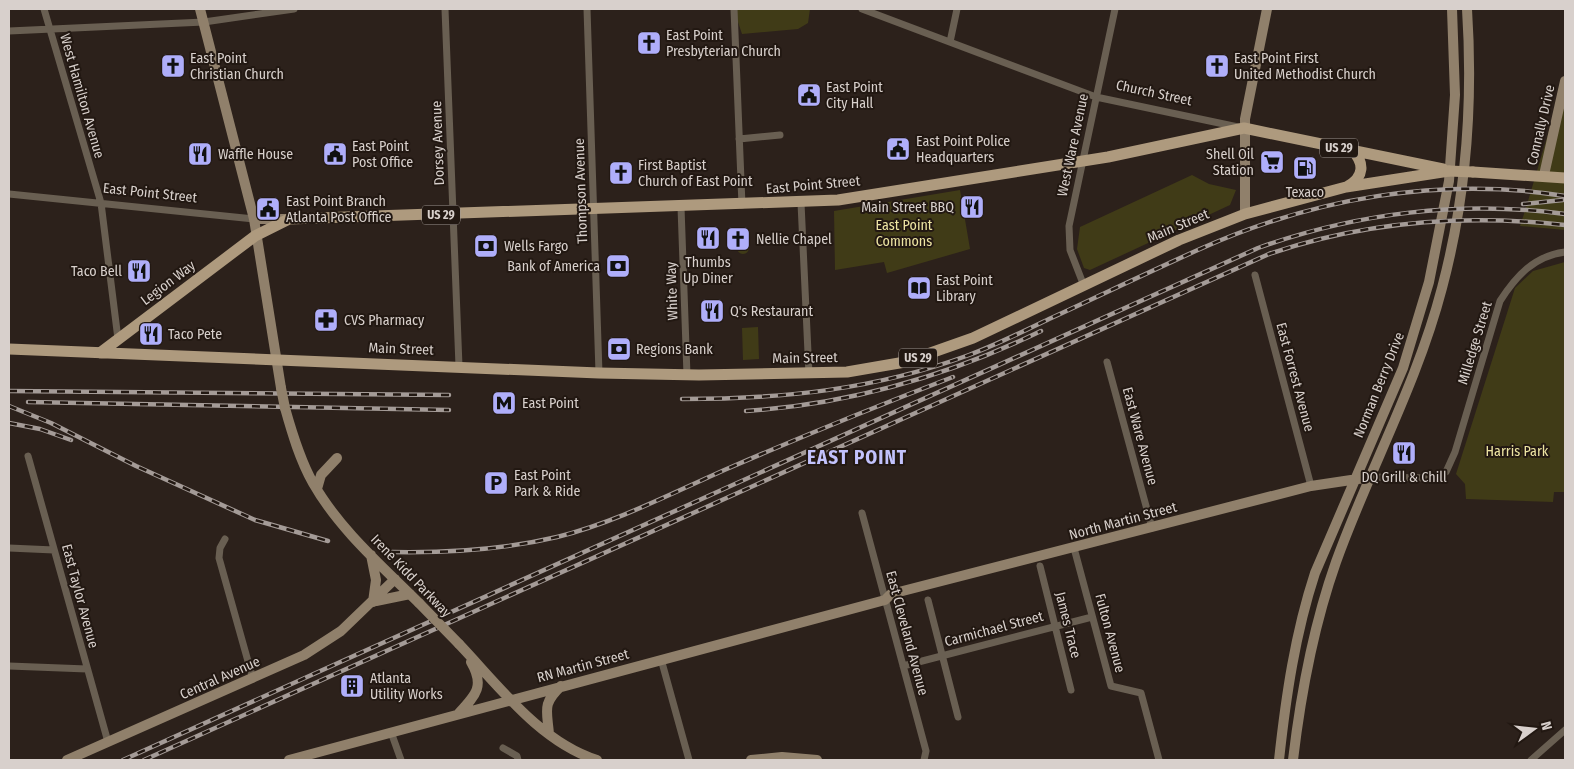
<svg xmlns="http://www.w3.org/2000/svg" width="1574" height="769" viewBox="0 0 1574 769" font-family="'Fira Sans Condensed',sans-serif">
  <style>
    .green { fill: #403b17 }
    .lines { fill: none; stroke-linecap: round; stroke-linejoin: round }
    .street { stroke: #695f52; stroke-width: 7 }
    .secondary { stroke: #90806b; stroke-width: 10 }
    .primary { stroke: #ae9a7e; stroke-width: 11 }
    .rail-casing { stroke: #a49b97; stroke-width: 4.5 }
    .rail { stroke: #221812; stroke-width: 2.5; stroke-dasharray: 8; stroke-linecap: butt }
    .secondary-bridge { stroke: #90806b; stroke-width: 10 }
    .primary-bridge { stroke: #ae9a7e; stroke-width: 11 }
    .labels { text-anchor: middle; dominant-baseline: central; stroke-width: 4; stroke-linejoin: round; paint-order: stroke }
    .shield { fill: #221812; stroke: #a19994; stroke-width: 1 }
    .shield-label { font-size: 12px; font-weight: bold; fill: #d8d0cc }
    .poi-label { font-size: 14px; fill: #d8d0cc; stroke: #221812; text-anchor: start }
    .street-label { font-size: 14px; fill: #d8d0cc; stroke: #221812 }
    .park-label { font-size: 14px; fill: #eee5a3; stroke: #221812 }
    .district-label { font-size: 19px; font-weight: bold; letter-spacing: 1px; fill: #c2c2fc; stroke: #221812 }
  </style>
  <rect width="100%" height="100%" fill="#2c211b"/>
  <path class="green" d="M 737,9 L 810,9 L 808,23 L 798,29 L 742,34 L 737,19 Z
    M 1565,77 L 1565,230 L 1520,226 L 1525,211 Z
    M 1192,175 L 1209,184 L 1236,190 L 1230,205 L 1090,270 L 1084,268 L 1077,249 L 1080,227 Z
    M 960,190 L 970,249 L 887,273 L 884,262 L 835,270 L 834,211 Z
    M737 248a6 6 0 1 1 12 0a6 6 0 1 1-12 0Z
    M 1565,262 L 1565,492 L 1554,492 L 1553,502 L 1466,499 L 1465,484 L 1456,474 L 1515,288 L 1533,271 Z
    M 758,327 L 759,359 L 743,360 L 742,328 Z"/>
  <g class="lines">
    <path class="street" d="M 44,9 L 101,203 L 118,339
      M 445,9 L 459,366
      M 587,9 L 599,373
      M 734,9 L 742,205
      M 862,9 L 1096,97 L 1238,127
      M 9,31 L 204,22 L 294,9
      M 950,42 L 957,9
      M 739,139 L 780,135
      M 9,194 L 254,219
      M 801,203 L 809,374
      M 681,207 L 687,375
      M 1255,275 L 1311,486
      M 1084,286 L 1070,250 L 1069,226 L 1115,9
      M 1107,362 L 1152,528
      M 28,456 L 108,742
      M 1371,477 L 1431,478 L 1446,472 L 1455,452 L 1500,301 C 1516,276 1534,256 1565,252
      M 862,513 L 926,751 L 924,760
      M 225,539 L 220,548 L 219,558 L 253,679
      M 9,548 L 54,550
      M 1074,548 L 1111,686 L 1141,693 L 1159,760
      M 1040,566 L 1071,690
      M 928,600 L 958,717
      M 661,659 L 689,760
      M 9,666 L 87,669
      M 903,666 L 1092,617
      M 391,732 L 401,760
      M 503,748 L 517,756 L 518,760
      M 1531,760 L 1565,730"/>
    <path class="secondary" d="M 200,9 L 254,219 L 281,388
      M 1544,175 L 1565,81
      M 1245,214 L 1245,119 L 1267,9
      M 254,219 L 289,219
      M 285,408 C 292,433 300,460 313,483 C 339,529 382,566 419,603
      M 317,489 L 321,475 L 337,458
      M 371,555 L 376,580 L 373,602
      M 376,601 L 410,594
      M 459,644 C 499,686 540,742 597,760
      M 459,713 C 476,695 485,686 471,662
      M 549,734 C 547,710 542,704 561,686
      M 67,760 L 304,655 L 341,631 L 395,579
      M 289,760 L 885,600 L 891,594 L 1311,486 L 1371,477
      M 751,760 L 782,757 L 817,760
      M 1279,760 C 1286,696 1295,634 1315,573 L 1403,368 L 1429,282 L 1449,181 L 1455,95 L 1452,9
      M 1293,760 C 1301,692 1313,627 1336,562 C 1369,470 1417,384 1442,288 C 1466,198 1473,101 1467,9"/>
    <path class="primary" d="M 1473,172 L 1565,178
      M 1348,186 C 1364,177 1365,163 1352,150
      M 9,349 L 599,373 L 699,375 L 847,372 L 905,362 L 973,338 L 1179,240 L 1245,214 L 1346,187 L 1449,171
      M 100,353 L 255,236 L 289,219 L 838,200 L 1108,157 L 1244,128 L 1443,169"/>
    <defs>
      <path id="rail" d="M 1523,204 L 1563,200
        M 9,391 L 449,395
        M 682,399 C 782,399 874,390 969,355 C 996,345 1022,332 1049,319 C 1099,296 1149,272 1200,249 C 1314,198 1441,176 1565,196
        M 28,402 L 449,410
        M 9,406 L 51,423 L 136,466 L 255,520 L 328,541
        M 746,411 C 850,404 948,376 1041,331
        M 9,423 L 40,429 L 71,440
        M 392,552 C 447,553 502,550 557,537 C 617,522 672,493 729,468 C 803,436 877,406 953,377
        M 123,760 L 1258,248 C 1356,213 1462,200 1565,214
        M 144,760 L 1269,254 C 1366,221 1464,214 1565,225"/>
    </defs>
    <use href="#rail" class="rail-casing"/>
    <use href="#rail" class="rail"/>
    <path class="secondary-bridge" d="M 281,388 L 285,408
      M 419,603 L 459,644"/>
    <path class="primary-bridge" d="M 1449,171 L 1473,172"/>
  </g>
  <defs>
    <symbol id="church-square" viewBox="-11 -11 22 22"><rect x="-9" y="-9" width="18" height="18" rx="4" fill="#afaefa" stroke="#221812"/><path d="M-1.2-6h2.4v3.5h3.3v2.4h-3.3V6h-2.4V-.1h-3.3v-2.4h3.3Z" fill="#111"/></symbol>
    <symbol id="civic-square" viewBox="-11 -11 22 22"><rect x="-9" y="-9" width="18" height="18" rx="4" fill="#afaefa" stroke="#221812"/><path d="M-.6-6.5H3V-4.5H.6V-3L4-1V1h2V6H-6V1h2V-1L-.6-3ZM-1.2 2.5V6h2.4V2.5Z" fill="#111"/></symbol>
    <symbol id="restaurant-square" viewBox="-11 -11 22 22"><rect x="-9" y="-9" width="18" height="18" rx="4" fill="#afaefa" stroke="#221812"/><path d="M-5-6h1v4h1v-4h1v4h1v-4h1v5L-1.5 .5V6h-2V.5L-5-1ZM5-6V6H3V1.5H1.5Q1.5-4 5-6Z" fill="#111"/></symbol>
    <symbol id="supermarket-square" viewBox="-11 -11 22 22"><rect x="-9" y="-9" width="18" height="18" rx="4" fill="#afaefa" stroke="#221812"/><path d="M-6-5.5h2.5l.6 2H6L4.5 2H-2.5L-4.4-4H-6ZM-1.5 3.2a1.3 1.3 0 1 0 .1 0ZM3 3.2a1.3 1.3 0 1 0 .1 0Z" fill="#111"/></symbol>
    <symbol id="fuel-square" viewBox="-11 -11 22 22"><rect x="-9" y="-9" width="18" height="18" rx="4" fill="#afaefa" stroke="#221812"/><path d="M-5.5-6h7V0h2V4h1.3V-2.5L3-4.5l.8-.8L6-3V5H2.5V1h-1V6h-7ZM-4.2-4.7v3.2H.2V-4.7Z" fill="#111"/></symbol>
    <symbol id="bank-square" viewBox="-11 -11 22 22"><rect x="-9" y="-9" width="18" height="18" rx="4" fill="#afaefa" stroke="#221812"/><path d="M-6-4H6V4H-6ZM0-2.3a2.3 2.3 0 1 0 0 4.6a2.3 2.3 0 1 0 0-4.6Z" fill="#111"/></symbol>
    <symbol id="library-square" viewBox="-11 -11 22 22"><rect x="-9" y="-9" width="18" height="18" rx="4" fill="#afaefa" stroke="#221812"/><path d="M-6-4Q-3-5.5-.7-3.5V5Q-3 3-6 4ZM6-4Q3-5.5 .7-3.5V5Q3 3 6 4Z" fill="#111"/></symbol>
    <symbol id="pharmacy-square" viewBox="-11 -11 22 22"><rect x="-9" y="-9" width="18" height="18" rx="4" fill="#afaefa" stroke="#221812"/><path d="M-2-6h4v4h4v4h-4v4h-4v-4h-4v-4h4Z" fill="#111"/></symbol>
    <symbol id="metro-square" viewBox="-11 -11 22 22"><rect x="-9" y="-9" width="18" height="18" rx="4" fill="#afaefa" stroke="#221812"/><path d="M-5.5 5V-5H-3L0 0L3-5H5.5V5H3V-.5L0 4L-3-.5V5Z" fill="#111"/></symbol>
    <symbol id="parking-square" viewBox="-11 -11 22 22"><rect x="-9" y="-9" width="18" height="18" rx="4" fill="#afaefa" stroke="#221812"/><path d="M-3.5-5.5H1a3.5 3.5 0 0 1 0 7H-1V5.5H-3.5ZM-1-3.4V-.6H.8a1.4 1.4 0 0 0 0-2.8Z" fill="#111"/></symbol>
    <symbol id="building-square" viewBox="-11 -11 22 22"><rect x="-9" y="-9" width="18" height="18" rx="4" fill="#afaefa" stroke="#221812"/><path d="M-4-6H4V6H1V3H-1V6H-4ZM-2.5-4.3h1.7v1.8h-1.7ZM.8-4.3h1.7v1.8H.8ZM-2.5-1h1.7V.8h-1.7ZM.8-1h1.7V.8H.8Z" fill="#111"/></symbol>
  </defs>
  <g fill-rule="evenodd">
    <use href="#church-square" x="635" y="29" width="28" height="28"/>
    <use href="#church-square" x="159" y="52" width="28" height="28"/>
    <use href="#church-square" x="1203" y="52" width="28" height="28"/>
    <use href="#civic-square" x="795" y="81" width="28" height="28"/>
    <use href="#civic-square" x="884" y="135" width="28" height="28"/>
    <use href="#restaurant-square" x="186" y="140" width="28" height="28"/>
    <use href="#civic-square" x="321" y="140" width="28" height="28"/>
    <use href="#supermarket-square" x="1258" y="148" width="28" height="28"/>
    <use href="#fuel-square" x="1291" y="154" width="28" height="28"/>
    <use href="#church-square" x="607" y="159" width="28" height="28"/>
    <use href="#restaurant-square" x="958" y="193" width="28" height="28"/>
    <use href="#civic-square" x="254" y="195" width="28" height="28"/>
    <use href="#restaurant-square" x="694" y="224" width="28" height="28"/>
    <use href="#church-square" x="724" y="225" width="28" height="28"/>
    <use href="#bank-square" x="472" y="232" width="28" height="28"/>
    <use href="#bank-square" x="604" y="252" width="28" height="28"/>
    <use href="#restaurant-square" x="125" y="257" width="28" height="28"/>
    <use href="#library-square" x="905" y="274" width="28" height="28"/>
    <use href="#restaurant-square" x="698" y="297" width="28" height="28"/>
    <use href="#pharmacy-square" x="312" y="306" width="28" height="28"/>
    <use href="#restaurant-square" x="137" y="320" width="28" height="28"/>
    <use href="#bank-square" x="605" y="335" width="28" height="28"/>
    <use href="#metro-square" x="490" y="389" width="28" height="28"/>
    <use href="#restaurant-square" x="1390" y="439" width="28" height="28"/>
    <use href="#parking-square" x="482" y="469" width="28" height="28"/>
    <use href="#building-square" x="338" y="672" width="28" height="28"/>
  </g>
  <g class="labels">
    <g class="shield">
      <rect x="1320" y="138.5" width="38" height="19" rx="4"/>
      <rect x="422" y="205.5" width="38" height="19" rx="4"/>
      <rect x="899" y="348.5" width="38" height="19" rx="4"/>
    </g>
    <g class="shield-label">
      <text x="1339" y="148">US 29</text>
      <text x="441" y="215">US 29</text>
      <text x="918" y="358">US 29</text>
    </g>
    <g class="poi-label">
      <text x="666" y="35">East Point<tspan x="666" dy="16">Presbyterian Church</tspan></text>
      <text x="190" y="58">East Point<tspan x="190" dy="16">Christian Church</tspan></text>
      <text x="1234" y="58">East Point First<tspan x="1234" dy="16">United Methodist Church</tspan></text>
      <text x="826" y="87">East Point<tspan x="826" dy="16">City Hall</tspan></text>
      <text x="916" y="141">East Point Police<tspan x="916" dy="16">Headquarters</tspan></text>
      <text x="352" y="146">East Point<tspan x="352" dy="16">Post Office</tspan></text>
      <text x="218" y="154">Waffle House</text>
      <text x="1254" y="154" text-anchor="end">Shell Oil<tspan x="1254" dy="16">Station</tspan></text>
      <text x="638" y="165">First Baptist<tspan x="638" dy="16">Church of East Point</tspan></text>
      <text x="1305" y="192" text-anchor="middle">Texaco</text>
      <text x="286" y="201">East Point Branch<tspan x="286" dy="16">Atlanta Post Office</tspan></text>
      <text x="954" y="207" text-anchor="end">Main Street BBQ</text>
      <text x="756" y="239">Nellie Chapel</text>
      <text x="504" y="246">Wells Fargo</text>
      <text x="708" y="262" text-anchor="middle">Thumbs<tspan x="708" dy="16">Up Diner</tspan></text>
      <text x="600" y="266" text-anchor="end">Bank of America</text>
      <text x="122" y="271" text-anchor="end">Taco Bell</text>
      <text x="936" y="280">East Point<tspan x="936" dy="16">Library</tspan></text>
      <text x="730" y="311">Q's Restaurant</text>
      <text x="344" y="320">CVS Pharmacy</text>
      <text x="168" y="334">Taco Pete</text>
      <text x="636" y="349">Regions Bank</text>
      <text x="522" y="403">East Point</text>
      <text x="514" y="475">East Point<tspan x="514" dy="16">Park &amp; Ride</tspan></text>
      <text x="1404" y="477" text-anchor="middle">DQ Grill &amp; Chill</text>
      <text x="370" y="678">Atlanta<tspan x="370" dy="16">Utility Works</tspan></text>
    </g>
    <g class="street-label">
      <text transform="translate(1154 93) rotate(12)">Church Street</text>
      <text transform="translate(82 96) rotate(74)">West Hamilton Avenue</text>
      <text transform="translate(1541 125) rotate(-77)">Connally Drive</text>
      <text transform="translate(438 143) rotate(-92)">Dorsey Avenue</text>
      <text transform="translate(1073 145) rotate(-78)">West Ware Avenue</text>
      <text transform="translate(813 185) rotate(-5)">East Point Street</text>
      <text transform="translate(581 191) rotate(-92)">Thompson Avenue</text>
      <text transform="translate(150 193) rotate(6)">East Point Street</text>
      <text transform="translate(1178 226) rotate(-23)">Main Street</text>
      <text transform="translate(168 283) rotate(-37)">Legion Way</text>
      <text transform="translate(672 291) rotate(-92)">White Way</text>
      <text transform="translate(1475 343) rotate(-73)">Milledge Street</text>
      <text transform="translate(401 349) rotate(2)">Main Street</text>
      <text transform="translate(805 358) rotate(-1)">Main Street</text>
      <text transform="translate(1295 377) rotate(75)">East Forrest Avenue</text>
      <text transform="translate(1379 385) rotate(-68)">Norman Berry Drive</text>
      <text transform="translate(1140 436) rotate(75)">East Ware Avenue</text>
      <text transform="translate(1123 521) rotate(-15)">North Martin Street</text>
      <text transform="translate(411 576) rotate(46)">Irene Kidd Parkway</text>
      <text transform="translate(80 596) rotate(75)">East Taylor Avenue</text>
      <text transform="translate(1068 625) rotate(76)">James Trace</text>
      <text transform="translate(994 629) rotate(-15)">Carmichael Street</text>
      <text transform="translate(907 633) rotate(75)">East Cleveland Avenue</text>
      <text transform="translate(1110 633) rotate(75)">Fulton Avenue</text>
      <text transform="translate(583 666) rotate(-15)">RN Martin Street</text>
      <text transform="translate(220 678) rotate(-24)">Central Avenue</text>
    </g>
    <g class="park-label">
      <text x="904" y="225">East Point<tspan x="904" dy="16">Commons</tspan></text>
      <text x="1517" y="451">Harris Park</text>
    </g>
    <g class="district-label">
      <text x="857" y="457">EAST POINT</text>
    </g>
  </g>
  <rect width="1574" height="769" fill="none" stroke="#d8d0cc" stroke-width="20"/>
  <g transform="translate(1534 729) rotate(75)" stroke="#221812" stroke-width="4" paint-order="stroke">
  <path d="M0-4L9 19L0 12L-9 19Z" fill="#d8d0cc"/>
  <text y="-8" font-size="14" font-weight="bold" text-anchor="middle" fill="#d8d0cc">N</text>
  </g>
</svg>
